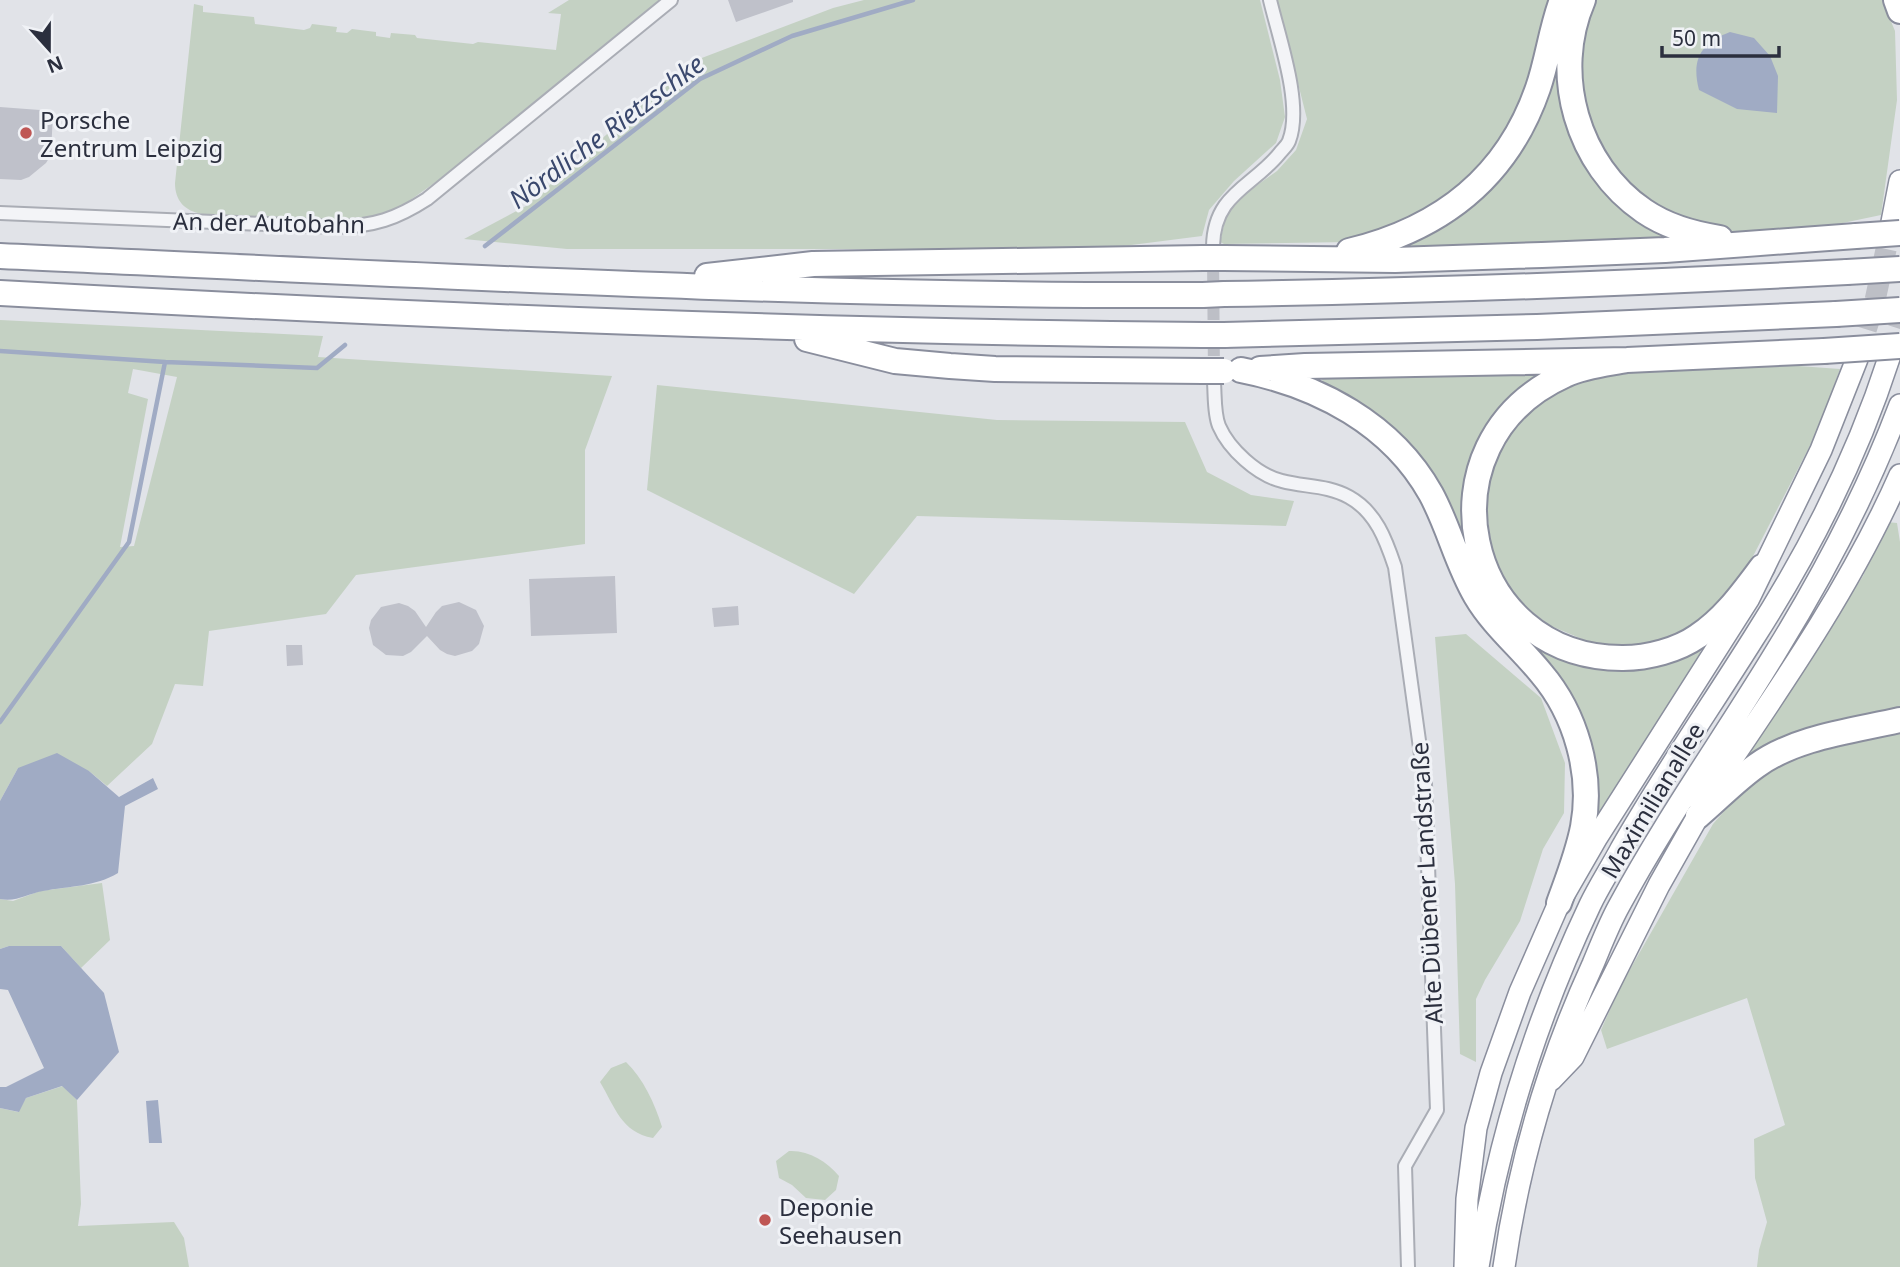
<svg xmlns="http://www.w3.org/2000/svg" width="1900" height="1267" viewBox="0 0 1900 1267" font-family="'Noto Sans',sans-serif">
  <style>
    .green { fill: #c4d1c3; fill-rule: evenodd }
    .water { fill: #a0abc4 }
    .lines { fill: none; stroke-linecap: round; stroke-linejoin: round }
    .stream { stroke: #a0abc4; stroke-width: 4.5 }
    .building { fill: #bfc1ca }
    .minor-tunnel { stroke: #bdbfc6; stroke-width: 12; stroke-dasharray: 12 6; stroke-linecap: butt }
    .trunk-tunnel { stroke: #bdbfc6; stroke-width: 21; stroke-dasharray: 21 10; stroke-linecap: butt }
    .minor-casing { stroke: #aaadb5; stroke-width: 16 }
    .trunk-casing { stroke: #8a8e9d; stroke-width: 24 }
    .motorway-casing { stroke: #8a8e9d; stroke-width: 28 }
    .minor { stroke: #f3f4f7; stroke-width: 12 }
    .trunk { stroke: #fff; stroke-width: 21 }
    .motorway { stroke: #fff; stroke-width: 24 }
    .motorway-bridge-casing { stroke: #8a8e9d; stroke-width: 28; stroke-linecap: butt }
    .motorway-bridge { stroke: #fff; stroke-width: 24 }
    .poi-dot { fill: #bf5654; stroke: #f0f2f6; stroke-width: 2.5 }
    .labels { text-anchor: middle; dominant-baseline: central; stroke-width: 6; stroke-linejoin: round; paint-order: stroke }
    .poi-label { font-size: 24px; fill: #2b2f3e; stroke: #f0f2f6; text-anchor: start }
    .street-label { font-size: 24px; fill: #2b2f3e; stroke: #f0f2f6 }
    .water-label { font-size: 26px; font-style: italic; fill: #3a486d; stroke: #f0f2f6 }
  </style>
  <rect width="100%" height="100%" fill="#e1e3e8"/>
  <path class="green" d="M 569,0 L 660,0 L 454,169 L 402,206 L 381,215 L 349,220 L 202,214 C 185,211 175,201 175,183 L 194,4 L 203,6 L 203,12 L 254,17 L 255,24 L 304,30 L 310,28 L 312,24 L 337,27 L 336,32 L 347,33 L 352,29 L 376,32 L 376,36 L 390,38 L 391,33 L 415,35 L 417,38 L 473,44 L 478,42 L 556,50 L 561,14 L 548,13 Z
    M 864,0 L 1260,0 L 1280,80 L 1285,117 L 1276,143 L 1234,181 L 1209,210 L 1202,236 L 1100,249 L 567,249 L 464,239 L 526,206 L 686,64 L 833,8 Z
    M 1277,0 L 1554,0 L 1515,118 L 1467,188 L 1421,218 L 1349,242 L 1224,244 L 1220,242 L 1226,216 L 1234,204 L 1242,196 L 1277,171 L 1296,150 L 1307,119 Z
    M 1593,0 L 1882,0 L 1895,31 L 1897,100 L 1881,215 L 1838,224 L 1727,234 L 1668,213 L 1617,174 L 1590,133 L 1578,85 L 1580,42 Z
    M 1560,59 L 1561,105 L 1579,149 L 1665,232 L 1662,243 L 1411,249 L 1411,242 L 1453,218 L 1553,61 Z
    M 0,320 L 323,336 L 318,357 L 612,376 L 585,450 L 585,544 L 356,575 L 326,614 L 209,631 L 203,686 L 175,684 L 152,744 L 107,786 L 89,771 L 18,768 L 0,801 ZM 133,369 L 177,377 L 134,546 L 120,547 L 148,399 L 128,393 Z
    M 1771,364 L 1840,369 L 1817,432 L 1748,566 L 1729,594 L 1696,628 L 1652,644 L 1601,647 L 1551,626 L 1518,602 L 1494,563 L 1486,505 L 1494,458 L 1524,412 L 1581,378 L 1613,373 Z
    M 1547,373 L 1525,387 L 1502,407 L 1466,528 L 1456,525 L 1323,387 L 1322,377 Z
    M 657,385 L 997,420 L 1185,422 L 1207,472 L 1251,495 L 1294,501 L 1286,526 L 917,516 L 854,594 L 647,490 Z
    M 1887,522 L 1897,523 L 1900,542 L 1900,712 L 1745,760 L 1863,576 Z
    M 1466,634 L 1541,698 L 1565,763 L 1564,813 L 1543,849 L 1520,921 L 1485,980 L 1476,999 L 1476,1062 L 1460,1054 L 1455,884 L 1435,637 Z
    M 1533,641 L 1577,663 L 1698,649 L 1702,653 L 1596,819 L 1528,644 Z
    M 1900,730 L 1900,1267 L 1757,1267 L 1759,1250 L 1767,1222 L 1755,1178 L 1754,1139 L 1785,1125 L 1747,998 L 1607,1049 L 1601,1030 L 1620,987 L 1713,824 L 1752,779 L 1800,753 Z
    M 102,883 L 110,940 L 81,968 L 61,946 L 9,946 L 0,949 L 0,899 L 13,901 L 40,891 Z
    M 626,1062 C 643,1078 655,1104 662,1127 L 653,1138 C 621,1132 615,1107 600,1082 L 611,1068 Z
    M 63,1086 L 77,1100 L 81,1204 L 78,1226 L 174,1222 L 184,1238 L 189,1267 L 0,1267 L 0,1108 L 18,1112 L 26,1098 Z
    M 789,1151 C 809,1150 826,1161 839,1176 L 836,1190 L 825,1200 L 806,1198 L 792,1185 L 779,1178 L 776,1161 Z"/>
  <path class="water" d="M 1730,32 L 1754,38 L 1770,56 L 1778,76 L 1777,113 L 1737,109 L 1699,90 C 1691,59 1701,43 1730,32 Z
    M 57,753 L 89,771 L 119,797 L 153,778 L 158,789 L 125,806 L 118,873 C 95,887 69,886 43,891 C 27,894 17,902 0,899 L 0,801 L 18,768 Z
    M 9,946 L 61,946 L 104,993 L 119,1052 L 77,1100 L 62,1086 L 26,1098 L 19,1112 L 0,1108 L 0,1087 L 6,1087 L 44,1068 L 8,990 L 0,989 L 0,949 Z
    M 158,1100 L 162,1143 L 149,1143 L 146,1101 Z"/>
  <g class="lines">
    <path class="stream" d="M 485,246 L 700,79 L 792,36 L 913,0
      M 0,351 L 165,362 L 317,368 L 345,345
      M 0,722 L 129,542 L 165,362"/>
  </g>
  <path class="building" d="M 728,0 L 793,0 L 793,2 L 736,22 Z
    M 0,107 L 53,111 L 51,155 L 46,163 L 29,177 L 21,180 L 0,179 Z
    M 615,576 L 617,633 L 531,636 L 529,579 Z
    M 459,602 L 476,610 L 484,626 L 479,644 L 472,651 L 455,656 L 447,654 L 440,650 L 427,636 L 411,652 L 403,656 L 386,655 L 373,645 L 369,628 L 371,620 L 381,607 L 399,603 L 408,606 L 415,611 L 426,627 L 436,612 L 442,606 Z
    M 738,606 L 739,625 L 714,627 L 712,608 Z
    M 286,645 L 302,645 L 303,665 L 287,666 Z"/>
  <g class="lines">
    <path class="minor-tunnel" d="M 1213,254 L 1214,376"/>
    <path class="trunk-tunnel" d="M 1889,358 L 1900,323
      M 1857,359 L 1874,305 L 1892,222"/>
    <defs>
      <path id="minor" d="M 0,213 L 337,227 C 374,226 396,219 427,199 L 671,0
        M 1213,246 C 1214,194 1252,187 1279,154 C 1282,150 1287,146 1289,141 C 1303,105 1279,38 1270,0
        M 1214,383 C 1215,396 1214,414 1219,426 C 1229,449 1257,475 1282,481 C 1304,487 1328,485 1349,497 C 1376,512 1386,540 1395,567 L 1425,784 L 1437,1110 L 1405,1166 L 1408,1267"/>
      <path id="trunk" d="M 1892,222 L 1900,181
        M 1551,1080 L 1573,1057 L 1659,885 L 1698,816 L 1704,800 C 1775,695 1849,591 1900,475
        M 1465,1267 L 1467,1199 L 1476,1128 L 1491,1073 L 1520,992 L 1559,903 L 1597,837 L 1749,598 L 1821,450 L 1857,359
        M 1478,1267 C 1498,1140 1535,1021 1590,905 C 1599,886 1611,868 1621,849 C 1662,777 1709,709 1753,639 C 1809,552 1857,457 1889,358
        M 1504,1267 C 1519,1162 1549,1060 1593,964 C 1601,945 1609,924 1619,906 C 1667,817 1725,736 1777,650 C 1825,572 1868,490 1900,405"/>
      <path id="motorway" d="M 1583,0 C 1551,74 1577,165 1644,211 C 1666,226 1693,234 1720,238
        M 1896,0 L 1900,11
        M 1349,251 C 1441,229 1507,178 1538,88 C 1548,59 1551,29 1562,0
        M 0,256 C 401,274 802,297 1203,295
        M 1224,258 L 1395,260 L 1542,255 L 1665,250 L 1856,236
        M 707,276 L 813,264 L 1203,258
        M 0,293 C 401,315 802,332 1203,335
        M 1224,294 C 1432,291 1640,283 1847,272
        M 1224,335 L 1537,327 L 1836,314
        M 807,339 L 895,361 L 950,366 L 995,369 L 1203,371
        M 1627,360 C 1606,364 1584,366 1565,375 C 1415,442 1462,659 1623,658 C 1648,658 1678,650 1698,636 C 1725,618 1743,592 1762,567
        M 1260,369 L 1305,366 L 1627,360 L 1824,351
        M 1241,370 C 1318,385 1392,424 1431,494 C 1449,527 1457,564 1476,596 C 1493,625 1520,647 1541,673 C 1576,714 1593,774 1583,827 C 1578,853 1568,878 1559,903
        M 1698,816 C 1717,800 1735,781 1756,766 C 1796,737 1852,731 1900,720"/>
    </defs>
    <use href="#minor" class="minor-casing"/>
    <use href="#trunk" class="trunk-casing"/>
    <use href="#motorway" class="motorway-casing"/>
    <use href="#minor" class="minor"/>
    <use href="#trunk" class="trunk"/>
    <use href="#motorway" class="motorway"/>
    <defs>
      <path id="motorway-bridge" d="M 1856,236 L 1900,233
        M 1203,258 L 1224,258
        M 1847,272 L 1900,269
        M 1203,295 L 1224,294
        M 1836,314 L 1900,310
        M 1203,335 L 1224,335
        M 1824,351 L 1900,346
        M 1203,371 L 1224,371"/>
    </defs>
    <use href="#motorway-bridge" class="motorway-bridge-casing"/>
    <use href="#motorway-bridge" class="motorway-bridge"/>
  </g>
  <g class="poi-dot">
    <circle cx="26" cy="133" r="7"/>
    <circle cx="765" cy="1220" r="7"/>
  </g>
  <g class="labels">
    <g class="poi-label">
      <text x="40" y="119">Porsche<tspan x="40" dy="28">Zentrum Leipzig</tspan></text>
      <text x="779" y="1206">Deponie<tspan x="779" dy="28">Seehausen</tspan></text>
    </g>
    <g class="street-label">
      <text transform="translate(269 222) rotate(1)">An der Autobahn</text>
      <text transform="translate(1652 800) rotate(-59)">Maximilianallee</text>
      <text transform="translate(1426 883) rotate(-93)">Alte Dübener Landstraße</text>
    </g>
    <g class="water-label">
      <text transform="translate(606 131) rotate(-37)">Nördliche Rietzschke</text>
    </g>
  </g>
  <g transform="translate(49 49) rotate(159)" stroke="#f0f2f6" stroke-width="5" paint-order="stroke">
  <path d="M0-5L12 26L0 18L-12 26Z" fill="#2b2f3e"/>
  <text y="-10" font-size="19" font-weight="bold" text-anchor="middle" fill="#2b2f3e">N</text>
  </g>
  <path d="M1662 46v10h117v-10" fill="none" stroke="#2b2f3e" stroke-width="3.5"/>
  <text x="1672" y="46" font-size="21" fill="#2b2f3e" stroke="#f0f2f6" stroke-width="5" paint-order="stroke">50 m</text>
</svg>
